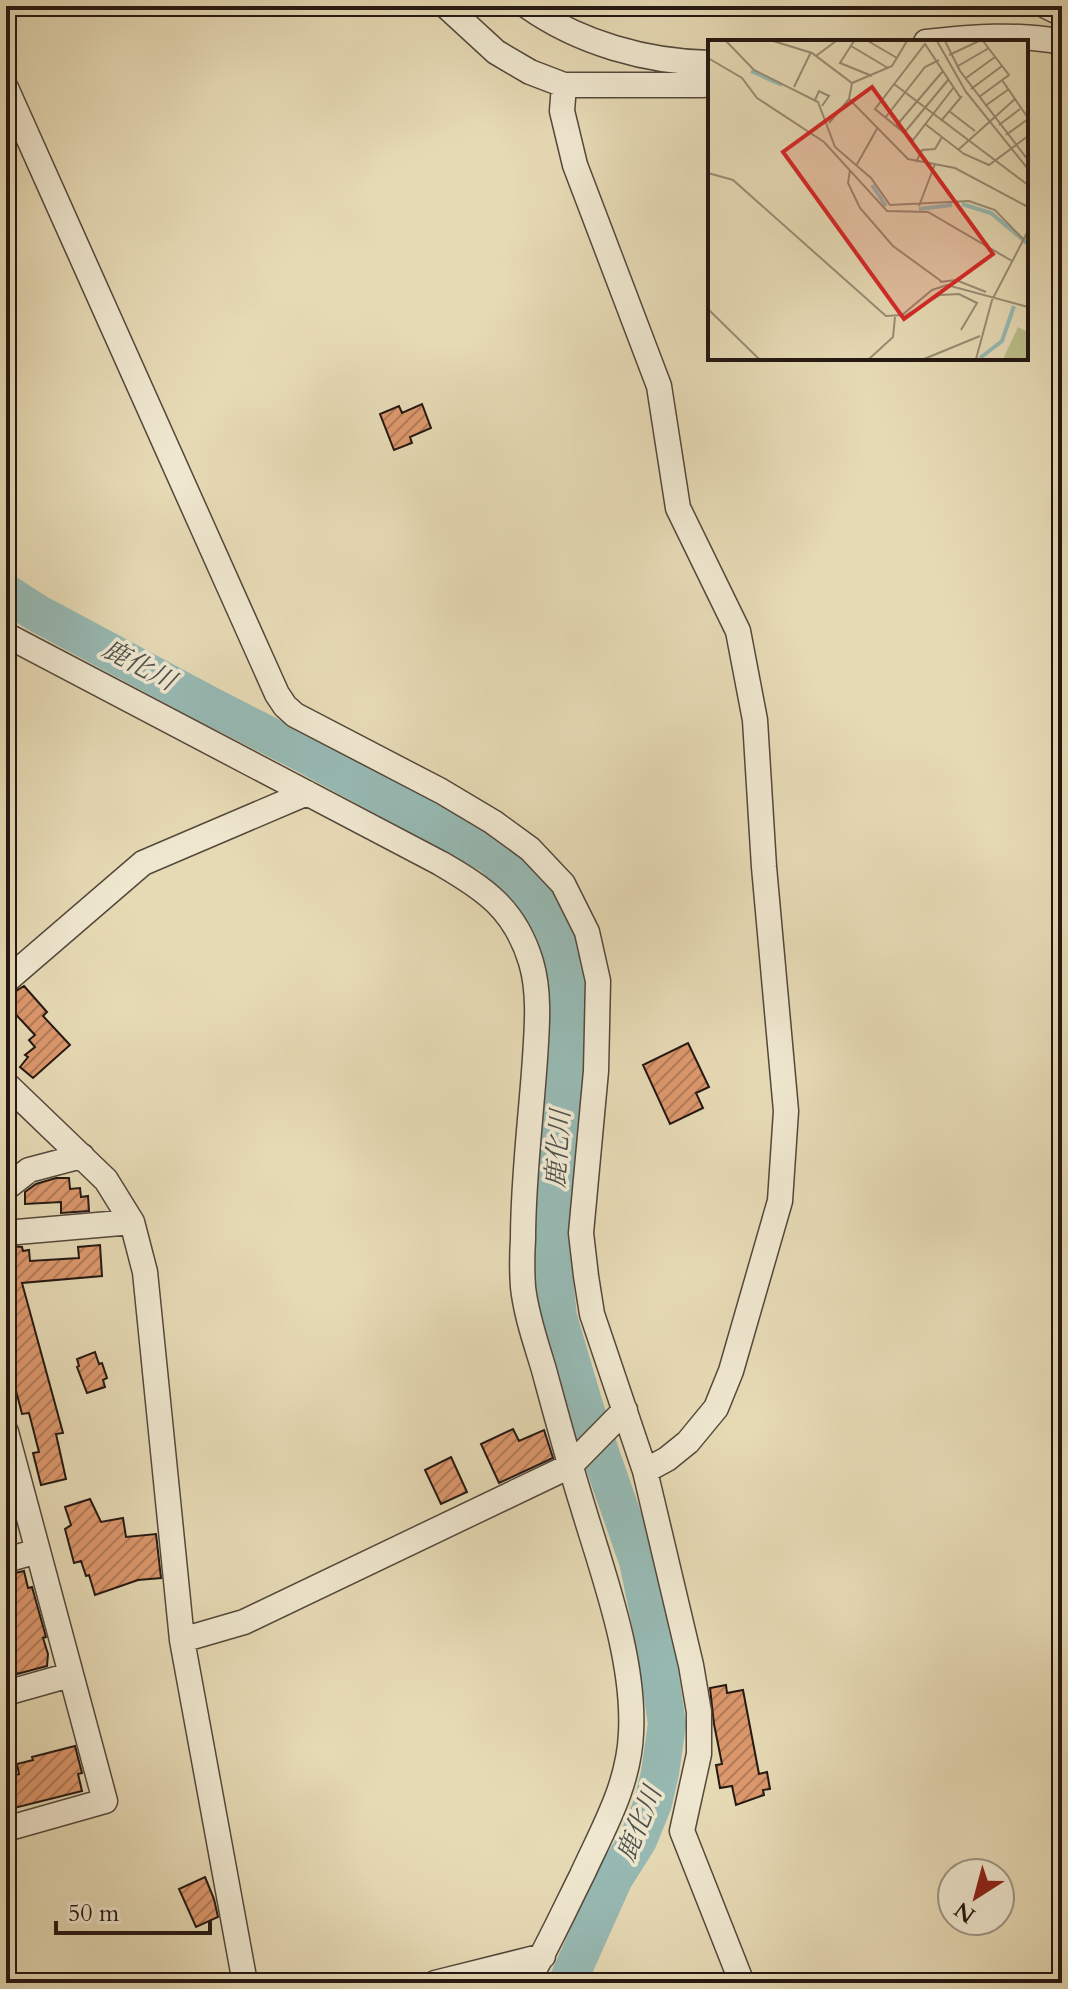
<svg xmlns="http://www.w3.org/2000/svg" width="1068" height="1989" viewBox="0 0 1068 1989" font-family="Cardo,'Noto Serif JP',serif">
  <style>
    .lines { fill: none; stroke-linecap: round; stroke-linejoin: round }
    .river { stroke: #97bab4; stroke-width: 38 }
    .building { fill: url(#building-hatch); stroke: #241812; stroke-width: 2 }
    .minor-casing { stroke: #54483b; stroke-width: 27 }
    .minor { stroke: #efe7cf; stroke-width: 24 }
    .labels { text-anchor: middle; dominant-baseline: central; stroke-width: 7; stroke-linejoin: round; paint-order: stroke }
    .water-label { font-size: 26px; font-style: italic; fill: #4c514b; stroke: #efe7cf }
    .inset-river { fill: none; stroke: #97bab4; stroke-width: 4 }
    .inset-road { fill: none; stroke: #988c74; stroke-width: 2 }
    .view { fill: #d62828; fill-opacity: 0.15; stroke: #d62828; stroke-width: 4 }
    .inset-edge { fill: none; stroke: #241812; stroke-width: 4 }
  </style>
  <defs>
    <pattern id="building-hatch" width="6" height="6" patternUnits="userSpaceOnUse" patternTransform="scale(2)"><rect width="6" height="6" fill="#dd986d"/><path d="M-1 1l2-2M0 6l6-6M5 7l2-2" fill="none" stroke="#b37b58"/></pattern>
  </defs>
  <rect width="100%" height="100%" fill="#e6dab5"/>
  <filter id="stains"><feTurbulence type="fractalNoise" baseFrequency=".0025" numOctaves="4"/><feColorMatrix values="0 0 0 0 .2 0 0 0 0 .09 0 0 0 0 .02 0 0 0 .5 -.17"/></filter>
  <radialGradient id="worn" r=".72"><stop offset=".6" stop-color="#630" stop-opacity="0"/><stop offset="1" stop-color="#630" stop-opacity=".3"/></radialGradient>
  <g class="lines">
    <path class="river" d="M 6,593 L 37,613 L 209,705 L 303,753 L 491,855 L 529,890 L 550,924 L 565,965 L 569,1005 L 568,1050 L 556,1175 L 553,1268 L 558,1317 L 586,1412 L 638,1561 L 656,1648 L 667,1724 L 660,1773 L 653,1803 L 638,1840 L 614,1878 L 567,1983"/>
  </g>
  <path class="building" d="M 422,404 L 431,428 L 410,437 L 412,443 L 394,450 L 380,414 L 399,406 L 402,413 Z
    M 24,986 L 47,1012 L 43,1016 L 70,1045 L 33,1078 L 20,1067 L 28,1057 L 25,1055 L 35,1047 L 29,1040 L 35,1035 L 6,1004 L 6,997 Z
    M 688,1043 L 709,1087 L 696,1093 L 703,1108 L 670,1124 L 643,1065 Z
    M 56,1178 L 69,1178 L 70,1189 L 80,1188 L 81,1197 L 88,1196 L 89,1211 L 61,1213 L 61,1202 L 25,1204 L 25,1192 L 36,1184 Z
    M 6,1242 L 11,1246 L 22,1247 L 23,1251 L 29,1250 L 30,1261 L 79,1258 L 78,1247 L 100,1245 L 102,1276 L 22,1283 L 63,1433 L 56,1434 L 66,1479 L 41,1485 L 33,1453 L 39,1452 L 29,1413 L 22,1414 L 6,1352 Z
    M 95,1352 L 99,1364 L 102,1363 L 107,1378 L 103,1380 L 105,1387 L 87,1393 L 77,1367 L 79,1366 L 77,1359 Z
    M 513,1429 L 519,1441 L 544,1430 L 553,1458 L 499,1483 L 481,1444 Z
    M 451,1457 L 467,1492 L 441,1504 L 425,1470 Z
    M 90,1499 L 101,1522 L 123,1518 L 126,1537 L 156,1534 L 161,1578 L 138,1580 L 95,1595 L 89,1575 L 86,1576 L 81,1561 L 74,1563 L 65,1529 L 71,1525 L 65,1507 Z
    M 24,1571 L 28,1588 L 32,1587 L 46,1637 L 43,1638 L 48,1654 L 47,1666 L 17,1674 L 16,1671 L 6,1674 L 6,1575 Z
    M 726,1685 L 727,1693 L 743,1690 L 759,1774 L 767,1772 L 770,1789 L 763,1790 L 764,1795 L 736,1805 L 732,1786 L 720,1788 L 716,1765 L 722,1764 L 714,1724 L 710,1688 Z
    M 75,1746 L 82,1773 L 78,1774 L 82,1791 L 6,1810 L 6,1778 L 19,1774 L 17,1764 L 33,1760 L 32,1757 Z
    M 205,1877 L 214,1899 L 218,1917 L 196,1927 L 179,1889 Z"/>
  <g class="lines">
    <defs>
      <path id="minor" d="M 446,6 L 496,52 L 530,72 L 564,85 L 703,85 L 710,72
        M 527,6 C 579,43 647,62 710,63
        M 1046,6 L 1062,14
        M 926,42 C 972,37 1017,33 1062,42
        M 564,85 L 562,111 L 575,165 L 659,386 L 678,508 L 738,631 L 755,720 L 764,867 L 786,1111 L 780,1201 L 731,1371 L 716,1408 L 688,1442 L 667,1459 L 645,1471
        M 6,88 L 277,694 L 285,706 L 295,715 L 441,791 L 493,822 L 530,849 L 563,884 L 587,932 L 598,981 L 596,1071 L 581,1233 L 586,1276 L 592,1314 L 645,1471 L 691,1665 L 699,1712 L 699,1754 L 682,1831 L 742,1983
        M 6,635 L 440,863 C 485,889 515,909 531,962 C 540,992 537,1027 535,1058 C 531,1119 523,1178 523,1239 C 522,1255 522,1272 523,1287 C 526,1315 536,1343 544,1370 C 556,1414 568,1459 582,1504 C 603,1574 635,1659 631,1733 C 629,1785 603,1829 582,1875 C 564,1911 547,1948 527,1983
        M 6,981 L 143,863 L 307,793
        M 6,1084 L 106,1180 L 132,1222 L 145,1272 L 182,1640 L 245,1983
        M 6,1188 L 29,1170 L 82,1156
        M 17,1232 L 132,1222
        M 6,1432 L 105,1801 L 6,1829
        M 6,1560 L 38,1551
        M 182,1640 L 244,1622 L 570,1466 L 625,1410
        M 6,1693 L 70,1675
        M 435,1983 L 543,1956"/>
    </defs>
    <use href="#minor" class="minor-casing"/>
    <use href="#minor" class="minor"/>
  </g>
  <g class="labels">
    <g class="water-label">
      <text transform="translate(139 665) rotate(28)">鹿化川</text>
      <text transform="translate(558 1149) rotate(-86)">鹿化川</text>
      <text transform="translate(639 1824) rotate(-68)">鹿化川</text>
    </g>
  </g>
  <g transform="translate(708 40)">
    <rect width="320" height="320" fill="#e6dab5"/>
    <path d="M 310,287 L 320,292 L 320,319 L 295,319 Z" fill="#bbbe8a"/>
    <path class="inset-river" d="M 43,31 L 74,45M 164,145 L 178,166M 254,164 L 283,173 L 320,204M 211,169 L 244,165M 272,318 L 294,301 L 306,266"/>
    <path class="inset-road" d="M 18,1 L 46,30 L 110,62 L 127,107 L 163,138 L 182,165 L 261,161 L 287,170 L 315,199M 65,1 L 104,13 L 144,43 L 184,26 L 199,1M 146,1 L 132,23 L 164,36M 160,1 L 189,18M 229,1 L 258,52 L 320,129M 237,1 L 252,31 L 320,120M 143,6 L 180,28M 241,15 L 271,1M 108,16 L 128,1M 0,18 L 34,38 L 49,58 L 116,102 L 179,171 L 220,172 L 304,221M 250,26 L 281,8M 258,38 L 287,17M 294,40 L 320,78M 144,43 L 141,59 L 200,119 L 247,128 L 320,167M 186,44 L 320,145M 86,47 L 103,12M 246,47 L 205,100 L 167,69 L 217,4 L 252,57M 263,49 L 294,26M 271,57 L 301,35 L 275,1M 107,60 L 111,51 L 121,56 L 114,66M 277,66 L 301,49M 241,71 L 267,91M 177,78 L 217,27 L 231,20M 233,81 L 254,56M 121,83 L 141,59M 217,84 L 256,114 L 281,125 L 320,96M 291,85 L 312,69M 188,86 L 235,31M 196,93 L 240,40M 298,95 L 320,79M 250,110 L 307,59M 208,122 L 214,110 L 227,109 L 234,97M 148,126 L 170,87M 142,130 L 140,143 L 152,168 L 185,206 L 233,241M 0,133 L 25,140 L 178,276 L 194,275 L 224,250 L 239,245 L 320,267M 211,166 L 227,124M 232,242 L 248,240 L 278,252M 0,269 L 51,319M 195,277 L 232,255 L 251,254 L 269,263 L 253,290M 161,319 L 185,297 L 187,277M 216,319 L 272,296M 268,319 L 284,260 L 320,191"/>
    <path class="view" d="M 164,47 L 285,214 L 196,279 L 75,112 Z"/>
    <rect width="320" height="320" class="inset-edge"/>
  </g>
  <rect width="1068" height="1989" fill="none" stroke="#e6dab5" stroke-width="32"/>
  <rect x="8" y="8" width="1052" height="1973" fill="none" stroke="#241812" stroke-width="4"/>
  <rect x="16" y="16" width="1036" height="1957" fill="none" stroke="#241812" stroke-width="2"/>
  <g transform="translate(976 1897) rotate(216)"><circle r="38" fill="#efe7cf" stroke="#9e9483" stroke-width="2"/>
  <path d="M0-6L14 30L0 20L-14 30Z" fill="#8f2418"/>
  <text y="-12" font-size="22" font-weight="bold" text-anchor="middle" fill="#241812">N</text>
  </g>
  <path d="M56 1921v12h154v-12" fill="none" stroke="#241812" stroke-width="4"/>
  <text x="68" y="1921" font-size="24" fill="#241812" stroke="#efe7cf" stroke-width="6" paint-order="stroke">50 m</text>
  <rect width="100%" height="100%" filter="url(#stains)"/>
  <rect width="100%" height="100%" fill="url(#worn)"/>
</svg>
